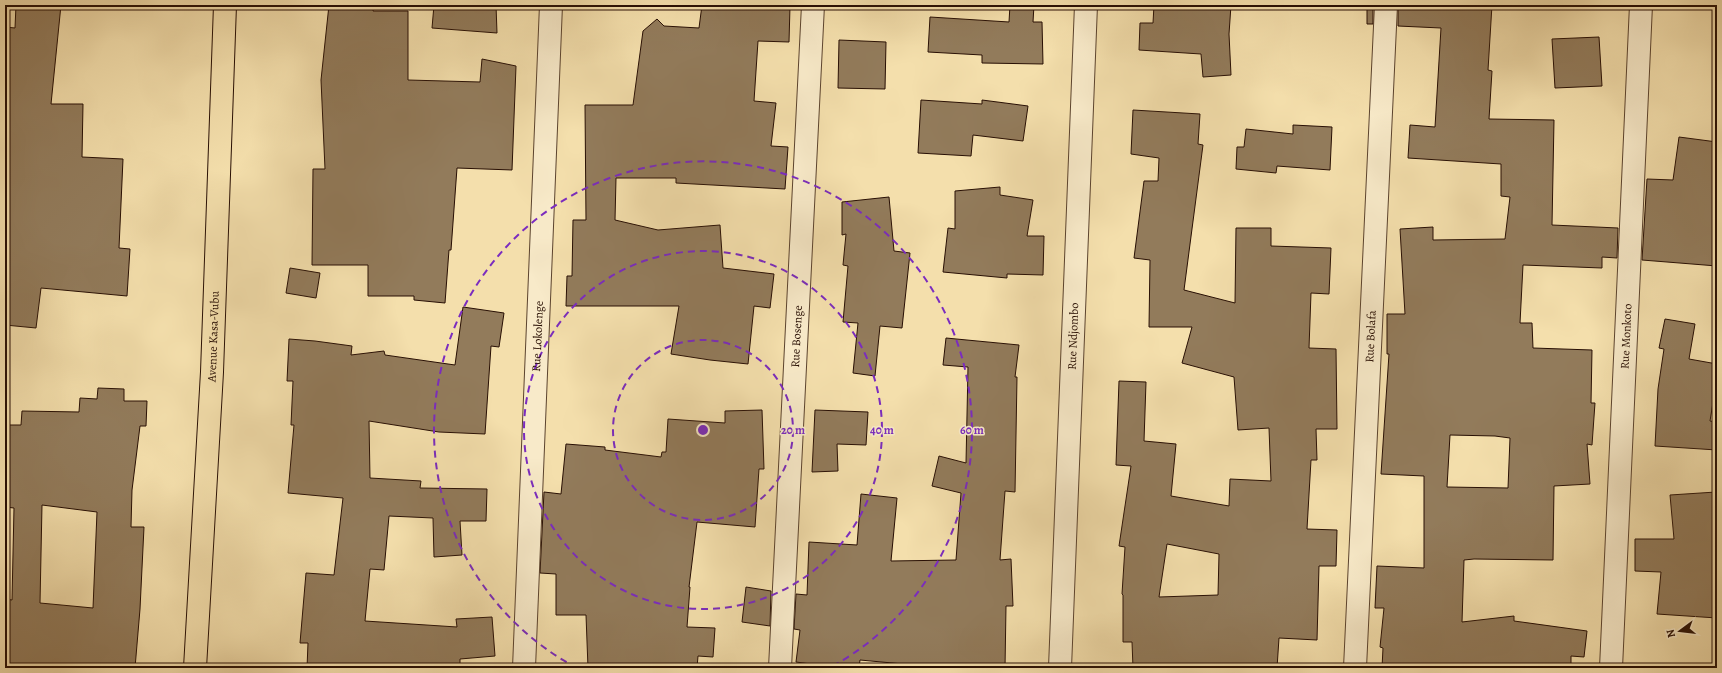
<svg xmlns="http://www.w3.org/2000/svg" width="1722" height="673" viewBox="0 0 1722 673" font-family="Alegreya,serif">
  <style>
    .building { fill: #927b5b; stroke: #280f04; fill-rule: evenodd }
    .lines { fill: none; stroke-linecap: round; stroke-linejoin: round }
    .minor-casing { stroke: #5b432e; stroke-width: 24 }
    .major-casing { stroke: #280f04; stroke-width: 24 }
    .minor { stroke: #f8eac9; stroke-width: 22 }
    .major { stroke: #f4dfac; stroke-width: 22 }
    .ring { fill: none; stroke: #7b2cbf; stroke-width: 2; stroke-dasharray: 7 5 }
    .labels { text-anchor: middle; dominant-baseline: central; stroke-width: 3; stroke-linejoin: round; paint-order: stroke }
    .street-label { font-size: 12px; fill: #280f04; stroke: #f8eac9 }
    .centre { fill: #7b2cbf; stroke: #f8eac9; stroke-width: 2 }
    .ring-label { font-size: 12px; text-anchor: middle; font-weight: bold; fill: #7b2cbf; stroke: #f8eac9; stroke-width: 3; stroke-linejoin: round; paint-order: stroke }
  </style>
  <rect width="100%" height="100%" fill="#f4dfac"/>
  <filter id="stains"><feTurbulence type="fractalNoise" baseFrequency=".005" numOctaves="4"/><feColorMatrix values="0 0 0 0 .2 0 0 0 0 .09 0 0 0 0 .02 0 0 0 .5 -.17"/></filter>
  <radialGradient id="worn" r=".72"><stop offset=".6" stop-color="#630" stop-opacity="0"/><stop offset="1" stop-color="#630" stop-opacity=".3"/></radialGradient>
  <path class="building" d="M 16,5 L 61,5 L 51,104 L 83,104 L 82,157 L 123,159 L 119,248 L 130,249 L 127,296 L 41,288 L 36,328 L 5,325 L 5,27 L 15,28 Z
    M 329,5 L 374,5 L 373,11 L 408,11 L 408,80 L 480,82 L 482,59 L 516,66 L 512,170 L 457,168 L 451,250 L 449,250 L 445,303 L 414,300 L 414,296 L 368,296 L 368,265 L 312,265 L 313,169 L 325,169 L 321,80 Z
    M 434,5 L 496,5 L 497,33 L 432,28 Z
    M 702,5 L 790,6 L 789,42 L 758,41 L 754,101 L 776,103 L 771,146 L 788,147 L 785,189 L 676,183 L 676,178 L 616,178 L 615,220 L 658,230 L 720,225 L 723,268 L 774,274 L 770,308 L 754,306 L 748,364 L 710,360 L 671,354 L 679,306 L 566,306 L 567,276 L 572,276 L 573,220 L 586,220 L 585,105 L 633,105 L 643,31 L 657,19 L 664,26 L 699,28 Z
    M 1010,5 L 1034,5 L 1033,22 L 1042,22 L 1043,64 L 982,63 L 982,55 L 928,52 L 930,17 L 1009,22 Z
    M 1154,5 L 1231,5 L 1229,34 L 1231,75 L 1203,77 L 1201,54 L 1139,50 L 1140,23 L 1153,23 Z
    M 1367,5 L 1373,5 L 1373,24 L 1367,24 Z
    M 1398,5 L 1492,5 L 1488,70 L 1492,71 L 1489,119 L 1554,120 L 1552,225 L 1618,228 L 1617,258 L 1602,257 L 1602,268 L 1523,265 L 1520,323 L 1532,323 L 1533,348 L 1592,350 L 1591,403 L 1595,403 L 1592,445 L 1587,444 L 1590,484 L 1554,486 L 1553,560 L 1474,559 L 1464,560 L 1462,622 L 1514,616 L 1514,621 L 1587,631 L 1584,657 L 1571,656 L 1571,668 L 1382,668 L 1383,648 L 1380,647 L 1384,608 L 1375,608 L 1377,566 L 1424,568 L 1424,476 L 1381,474 L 1389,354 L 1387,354 L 1387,314 L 1405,314 L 1400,229 L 1433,227 L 1433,240 L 1505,239 L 1510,197 L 1501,196 L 1501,164 L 1408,158 L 1410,125 L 1435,127 L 1441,28 L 1398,26 ZM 1450,435 L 1495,436 L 1510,438 L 1508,488 L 1447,487 Z
    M 1599,37 L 1602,86 L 1555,88 L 1552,39 Z
    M 839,40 L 886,42 L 885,89 L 838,88 Z
    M 921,100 L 982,104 L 982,100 L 1028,106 L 1023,141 L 973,135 L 971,156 L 918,153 Z
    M 1133,110 L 1200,114 L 1198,144 L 1203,145 L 1184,290 L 1235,303 L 1236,228 L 1271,228 L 1271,246 L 1331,248 L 1329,294 L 1311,293 L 1309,348 L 1336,349 L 1337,429 L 1316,429 L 1317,460 L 1311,460 L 1307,529 L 1337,530 L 1336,566 L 1319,566 L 1317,640 L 1279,638 L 1277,668 L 1133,668 L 1132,642 L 1123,642 L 1123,595 L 1122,594 L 1125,547 L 1119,546 L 1131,466 L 1116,465 L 1119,381 L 1146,382 L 1144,441 L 1176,444 L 1171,496 L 1229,506 L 1230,479 L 1271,481 L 1269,428 L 1238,430 L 1234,377 L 1182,363 L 1192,327 L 1149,327 L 1150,260 L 1134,258 L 1144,181 L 1158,181 L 1159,158 L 1131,154 ZM 1167,544 L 1219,554 L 1218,595 L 1159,597 Z
    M 1293,125 L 1332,127 L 1330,170 L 1277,166 L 1276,173 L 1236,169 L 1237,147 L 1244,147 L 1246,129 L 1293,134 Z
    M 1679,137 L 1717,142 L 1717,266 L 1642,260 L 1647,179 L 1673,180 Z
    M 1000,187 L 1000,195 L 1033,200 L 1027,236 L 1044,236 L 1043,275 L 1007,274 L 1007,278 L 943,272 L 948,228 L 955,229 L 955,191 Z
    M 889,197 L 894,251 L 910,253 L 902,328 L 880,326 L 875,376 L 853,373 L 858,323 L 843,322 L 848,266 L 843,265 L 846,234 L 842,235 L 842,202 Z
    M 290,268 L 320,273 L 316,298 L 286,293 Z
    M 463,307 L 504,313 L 499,347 L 491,346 L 485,434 L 439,432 L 369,421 L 370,478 L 421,481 L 420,488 L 487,489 L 486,521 L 460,521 L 462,555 L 434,557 L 433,518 L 389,516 L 384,570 L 370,569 L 365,621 L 457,627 L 456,619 L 492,617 L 495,656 L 460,659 L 460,668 L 307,668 L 308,643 L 300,643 L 306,573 L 334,575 L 343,498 L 288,493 L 294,425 L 291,425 L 293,381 L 287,381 L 289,339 L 315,341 L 352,346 L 351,355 L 384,351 L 385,355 L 455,365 Z
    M 1665,319 L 1695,324 L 1689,359 L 1717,364 L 1717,378 L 1710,421 L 1717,422 L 1717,450 L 1655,446 L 1658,389 L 1664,349 L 1659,348 Z
    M 946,338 L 1019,345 L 1015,377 L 1017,377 L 1015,492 L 1005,491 L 1000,560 L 1011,559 L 1013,606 L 1006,606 L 1005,668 L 913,668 L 914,665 L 860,660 L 859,668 L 840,668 L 796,662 L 800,630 L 794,629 L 796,594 L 807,595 L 809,542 L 857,545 L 861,494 L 897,498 L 891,561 L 956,560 L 961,493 L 932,486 L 939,456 L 966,463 L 968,367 L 943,365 Z
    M 98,388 L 124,389 L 124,401 L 147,401 L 146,426 L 140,426 L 132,490 L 131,527 L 144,527 L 140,609 L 135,668 L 5,668 L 5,599 L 12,600 L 14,508 L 5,507 L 5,425 L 21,425 L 22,411 L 79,412 L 80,398 L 97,399 ZM 42,505 L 97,512 L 93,608 L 40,603 Z
    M 762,410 L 764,469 L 759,469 L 755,527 L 697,522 L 689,587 L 690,587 L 687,627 L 715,628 L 713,657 L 698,656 L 697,668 L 588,668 L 586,615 L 556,615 L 556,574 L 540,573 L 544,492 L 561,494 L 566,444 L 605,447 L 605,450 L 661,457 L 662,452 L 666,452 L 668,419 L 725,423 L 725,411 Z
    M 815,410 L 868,412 L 866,445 L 837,444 L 838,471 L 812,472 Z
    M 1716,492 L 1717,523 L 1714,524 L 1714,589 L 1717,589 L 1717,618 L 1657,614 L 1661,572 L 1635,571 L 1635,539 L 1674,539 L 1670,495 Z
    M 746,587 L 771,591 L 770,626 L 742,622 Z"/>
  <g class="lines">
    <defs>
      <g id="minor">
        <path id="s1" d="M 524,668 L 551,5"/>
        <path id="s2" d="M 780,668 L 813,5"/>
        <path id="s3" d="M 1060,668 L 1086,5"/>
        <path id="s4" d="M 1355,668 L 1386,5"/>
        <path id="s5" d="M 1611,668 L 1641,5"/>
      </g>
      <g id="major">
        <path id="s6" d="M 195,668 L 212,372 L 225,5"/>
      </g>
    </defs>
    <use href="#minor" class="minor-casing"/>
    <use href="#major" class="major-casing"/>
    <use href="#minor" class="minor"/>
    <use href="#major" class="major"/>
  </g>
  <g class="ring">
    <circle cx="703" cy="430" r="90"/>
    <circle cx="703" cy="430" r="179"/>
    <path d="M577 668A269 269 0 1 1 829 668"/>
  </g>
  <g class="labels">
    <g class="street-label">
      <text stroke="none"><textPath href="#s1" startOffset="332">Rue Lokolenge</textPath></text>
      <text stroke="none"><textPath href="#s3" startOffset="332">Rue Ndjombo</textPath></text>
      <text stroke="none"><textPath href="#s4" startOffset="332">Rue Bolafa</textPath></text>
      <text stroke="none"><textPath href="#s5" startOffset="332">Rue Monkoto</textPath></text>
      <text stroke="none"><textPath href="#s6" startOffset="332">Avenue Kasa-Vubu</textPath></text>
      <text stroke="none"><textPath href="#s2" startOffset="332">Rue Bosenge</textPath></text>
    </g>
  </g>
  <circle cx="703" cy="430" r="6" class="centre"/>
  <g class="ring-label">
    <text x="793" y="434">20 m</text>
    <text x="882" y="434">40 m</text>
    <text x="972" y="434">60 m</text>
  </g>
  <rect width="1722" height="673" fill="none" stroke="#f4dfac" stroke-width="20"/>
  <rect x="6" y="6" width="1710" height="661" fill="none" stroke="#280f04" stroke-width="2"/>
  <rect x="10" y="10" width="1702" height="653" fill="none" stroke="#280f04"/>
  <g transform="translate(1680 631) rotate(255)" stroke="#f8eac9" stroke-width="3" paint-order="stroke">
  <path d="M0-3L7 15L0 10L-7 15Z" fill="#280f04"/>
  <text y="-6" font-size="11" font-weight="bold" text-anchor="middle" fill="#280f04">N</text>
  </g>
  <rect width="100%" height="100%" filter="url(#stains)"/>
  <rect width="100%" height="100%" fill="url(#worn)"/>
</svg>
